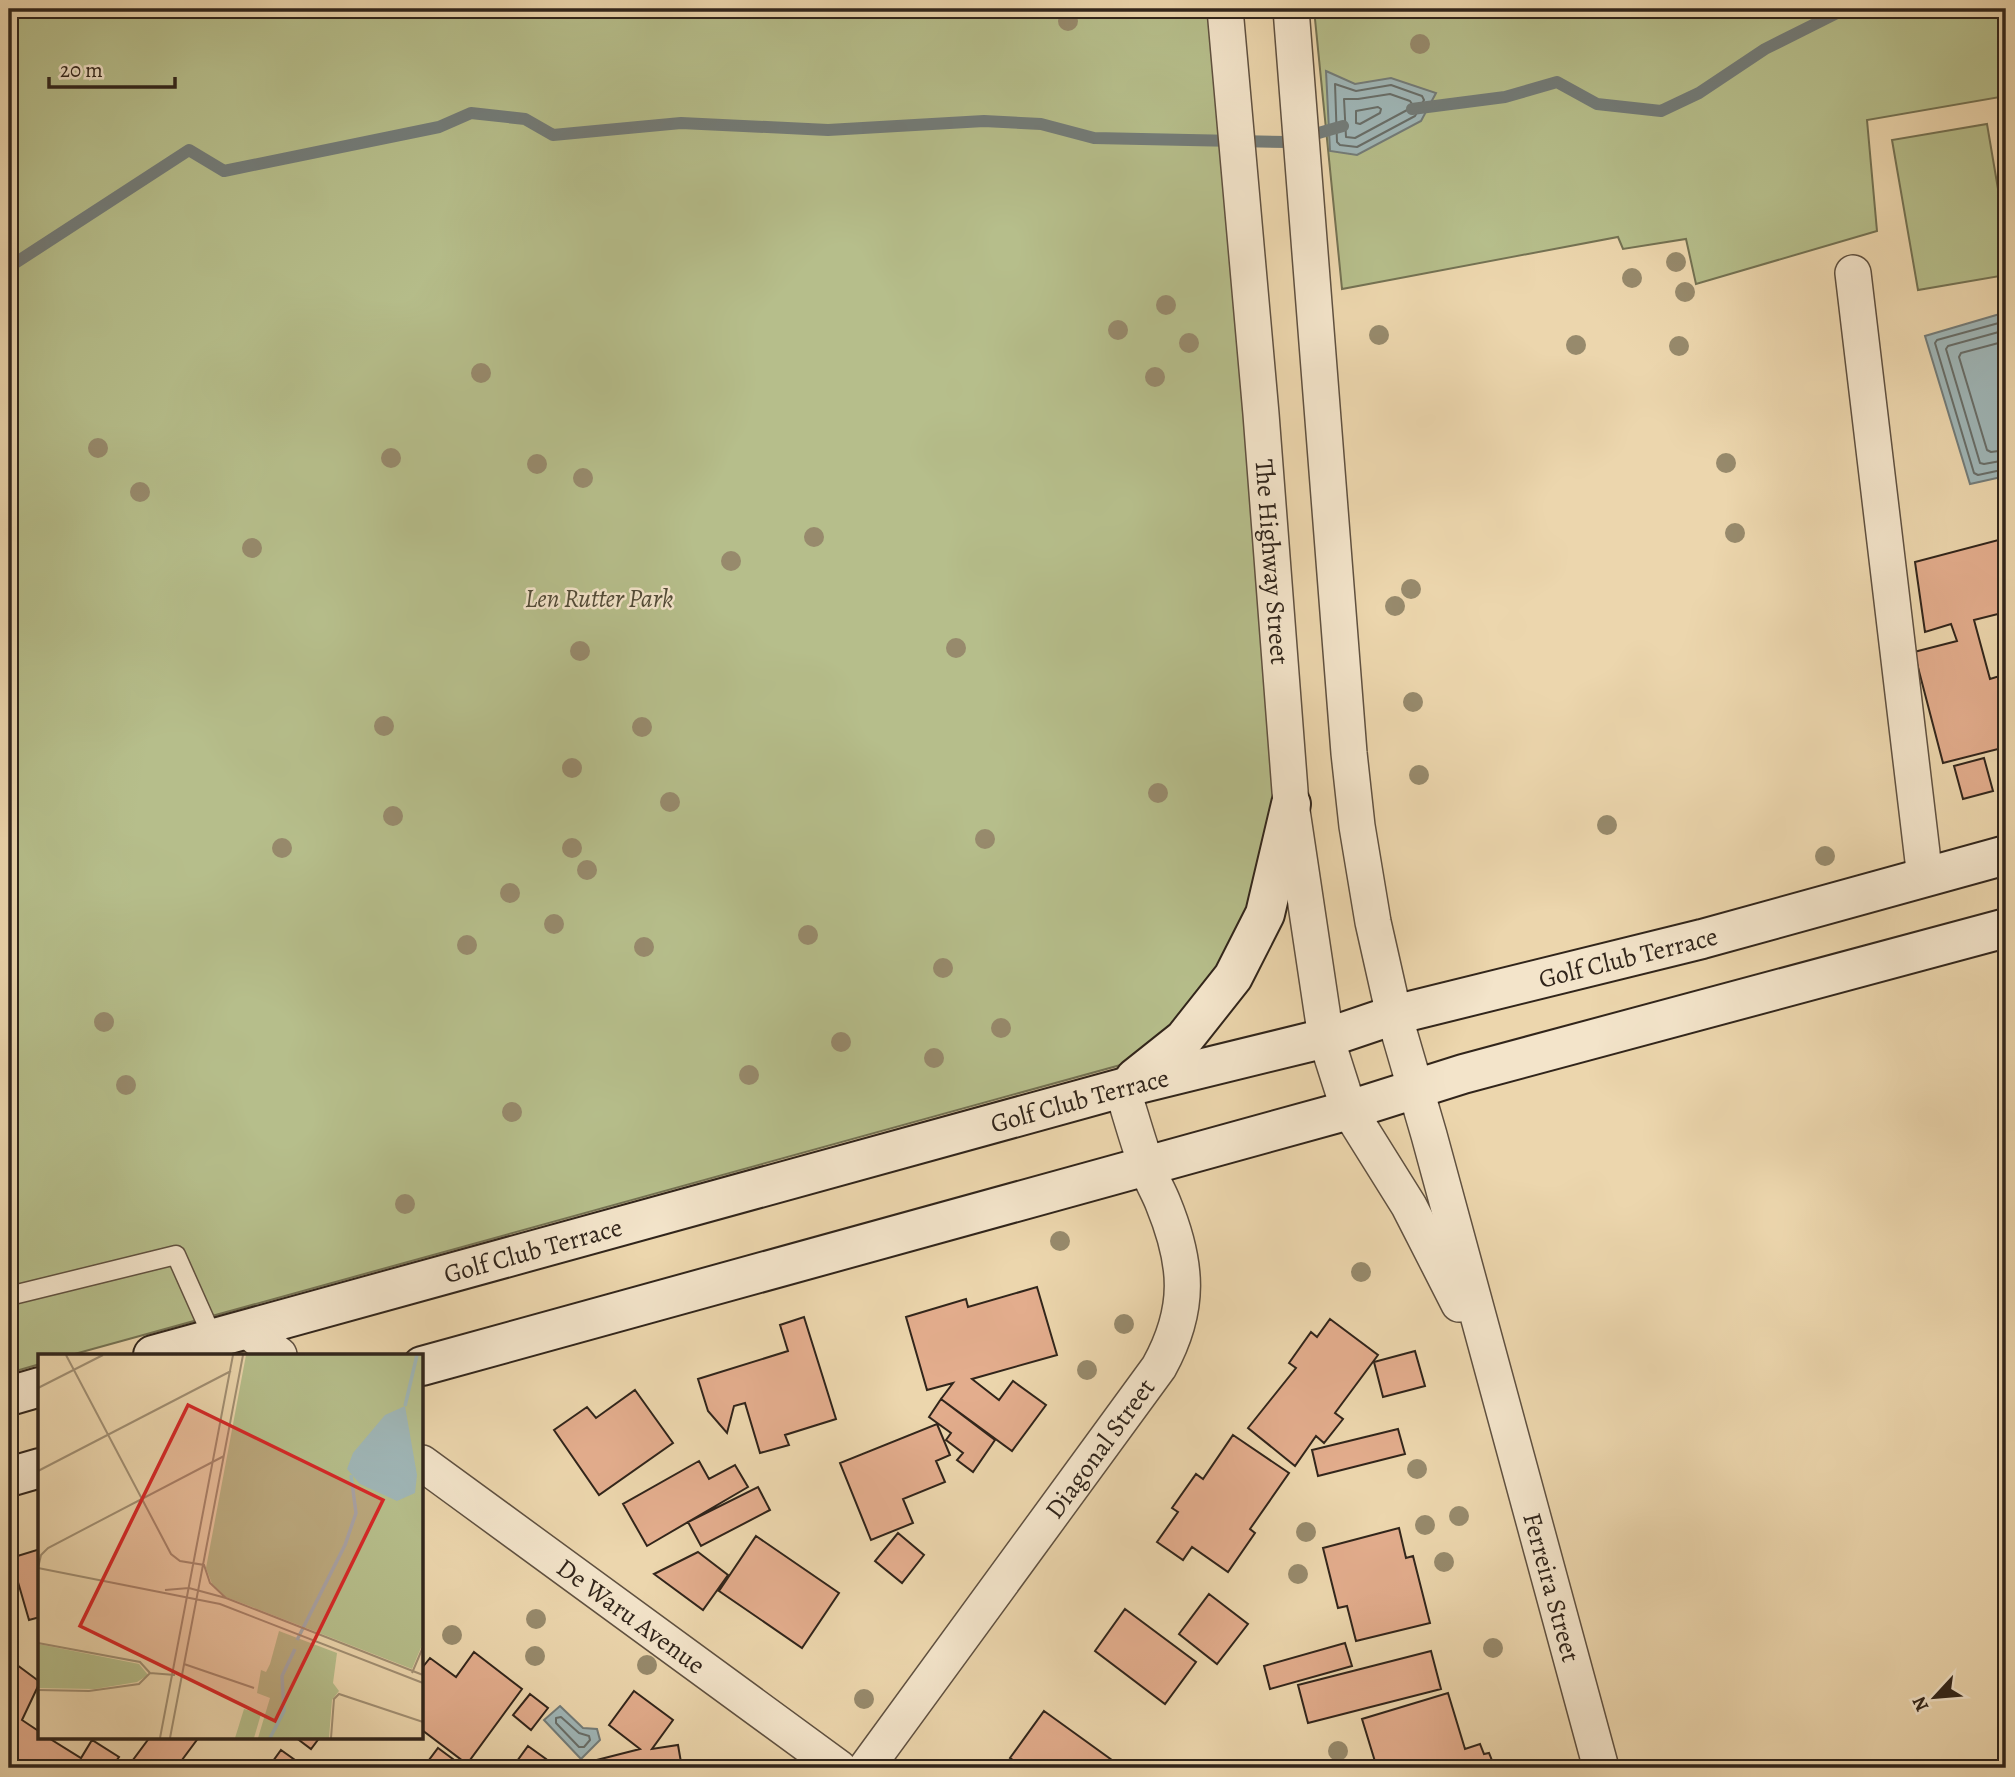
<svg xmlns="http://www.w3.org/2000/svg" width="2015" height="1777" viewBox="0 0 2015 1777" font-family="Alegreya,serif">
  <style>
    .green { fill: #b6be8b; stroke: #747253; stroke-width: 2 }
    .water { fill: #9fb6b7; stroke: #737c79; stroke-width: 2 }
    .lines { fill: none; stroke-linecap: round; stroke-linejoin: round }
    .shore { stroke: #686e69; stroke-width: 2 }
    .stream { stroke: #737c79; stroke-width: 12 }
    .building { fill: #e3ad8d; stroke: #31251b; stroke-width: 2 }
    .lane-casing { stroke: #605140; stroke-width: 21 }
    .street-casing { stroke: #605140; stroke-width: 38 }
    .secondary-casing { stroke: #31251b; stroke-width: 42 }
    .lane { stroke: #f3e4ca; stroke-width: 18 }
    .street { stroke: #f3e4ca; stroke-width: 35 }
    .secondary { stroke: #f3e4ca; stroke-width: 38 }
    .tree { fill: #978a6c }
    .labels { text-anchor: middle; dominant-baseline: central; stroke-width: 5; stroke-linejoin: round; paint-order: stroke }
    .street-label { font-size: 26px; fill: #31251b; stroke: #f3e4ca }
    .park-label { font-size: 26px; font-style: italic; fill: #524b37; stroke: #f3e4ca }
    .inset-river { fill: none; stroke: #9fb6b7; stroke-width: 3.5 }
    .inset-road { fill: none; stroke: #a18f73; stroke-width: 2 }
    .view { fill: #d62828; fill-opacity: 0.15; stroke: #d62828; stroke-width: 3.5 }
    .inset-edge { fill: none; stroke: #31251b; stroke-width: 3.5 }
  </style>
  <rect width="100%" height="100%" fill="#ecd6ad"/>
  <filter id="stains"><feTurbulence type="fractalNoise" baseFrequency=".00286" numOctaves="4"/><feColorMatrix values="0 0 0 0 .2 0 0 0 0 .09 0 0 0 0 .02 0 0 0 .5 -.17"/></filter>
  <radialGradient id="worn" r=".72"><stop offset=".6" stop-color="#630" stop-opacity="0"/><stop offset="1" stop-color="#630" stop-opacity=".3"/></radialGradient>
  <path class="green" d="M 9,9 L 1216,9 L 1276,806 L 1250,910 L 1202,999 L 1135,1061 L 71,1355 L 40,1355 L 40,1364 L 9,1373 Z
    M 1314,9 L 2006,9 L 2006,96 L 1867,120 L 1877,231 L 1696,284 L 1686,239 L 1623,249 L 1618,237 L 1342,289 Z
    M 1987,124 L 2006,236 L 2006,275 L 1918,290 L 1892,140 Z"/>
  <path class="water" d="M 1326,71 L 1355,84 L 1391,78 L 1436,93 L 1421,121 L 1357,155 L 1330,151 Z
    M 2003,313 L 2006,324 L 2006,476 L 1970,484 L 1925,336 Z
    M 560,1706 L 583,1728 L 597,1729 L 600,1740 L 581,1759 L 544,1720 Z"/>
  <g class="lines">
    <path class="shore" d="M 1335,84 L 1356,91 L 1391,85 L 1422,96 L 1424,100 L 1415,116 L 1357,147 L 1340,145 L 1337,142 Z
      M 1390,94 L 1410,101 L 1412,104 L 1409,109 L 1355,138 L 1346,137 L 1344,99 L 1358,99 Z
      M 1378,107 L 1381,109 L 1380,113 L 1360,124 L 1356,123 L 1356,111 Z
      M 2006,321 L 1937,340 L 1935,343 L 1974,473 L 1978,475 L 2006,469
      M 2006,330 L 1948,346 L 1946,349 L 1980,463 L 1984,464 L 2006,460
      M 2006,341 L 1961,353 L 1959,357 L 1987,450 L 1991,452 L 2006,450
      M 561,1717 L 579,1733 L 589,1736 L 590,1740 L 584,1747 L 579,1747 L 556,1723 L 556,1718 Z"/>
    <path class="stream" d="M 1412,109 L 1505,97 L 1557,82 L 1597,104 L 1661,111 L 1699,93 L 1765,49 L 1845,9
      M 9,267 L 189,150 L 224,171 L 439,127 L 471,113 L 525,119 L 553,135 L 681,123 L 828,130 L 984,121 L 1041,124 L 1094,138 L 1287,142 L 1343,126"/>
  </g>
  <path class="building" d="M 2006,538 L 2006,612 L 1974,620 L 1990,679 L 2006,674 L 2006,747 L 1943,763 L 1914,652 L 1957,641 L 1951,624 L 1925,632 L 1915,562 Z
    M 1984,758 L 1993,791 L 1963,799 L 1954,766 Z
    M 1037,1287 L 1057,1355 L 972,1379 L 999,1400 L 1013,1381 L 1046,1405 L 1012,1451 L 941,1399 L 953,1383 L 927,1390 L 906,1317 L 966,1299 L 968,1307 Z
    M 804,1317 L 836,1419 L 785,1435 L 789,1445 L 760,1453 L 745,1403 L 734,1406 L 727,1433 L 708,1411 L 698,1379 L 788,1351 L 780,1325 Z
    M 1330,1319 L 1378,1355 L 1335,1413 L 1343,1419 L 1324,1443 L 1316,1436 L 1295,1466 L 1248,1428 L 1296,1368 L 1289,1363 L 1311,1332 L 1317,1337 Z
    M 1415,1351 L 1425,1386 L 1383,1397 L 1374,1362 Z
    M 635,1390 L 673,1443 L 599,1495 L 554,1430 L 587,1407 L 596,1418 Z
    M 941,1399 L 995,1440 L 973,1472 L 957,1460 L 963,1453 L 946,1440 L 951,1433 L 929,1417 Z
    M 937,1424 L 950,1455 L 936,1461 L 945,1482 L 903,1499 L 913,1523 L 871,1540 L 840,1463 Z
    M 1398,1429 L 1405,1454 L 1318,1476 L 1312,1450 Z
    M 1233,1435 L 1289,1473 L 1250,1529 L 1255,1533 L 1228,1572 L 1192,1547 L 1183,1560 L 1157,1542 L 1178,1512 L 1172,1508 L 1196,1474 L 1203,1479 Z
    M 699,1461 L 709,1479 L 735,1465 L 748,1487 L 647,1546 L 623,1504 Z
    M 758,1487 L 770,1510 L 701,1546 L 688,1522 Z
    M 1399,1528 L 1406,1558 L 1413,1556 L 1430,1623 L 1356,1641 L 1347,1606 L 1338,1608 L 1323,1548 Z
    M 898,1533 L 924,1555 L 902,1583 L 875,1561 Z
    M 756,1536 L 839,1593 L 802,1648 L 719,1591 Z
    M 40,1549 L 40,1617 L 29,1620 L 11,1558 Z
    M 698,1552 L 728,1575 L 703,1610 L 654,1574 Z
    M 1209,1594 L 1248,1624 L 1217,1664 L 1179,1634 Z
    M 1125,1609 L 1196,1662 L 1165,1704 L 1095,1651 Z
    M 1345,1643 L 1352,1666 L 1270,1689 L 1264,1666 Z
    M 1431,1651 L 1441,1689 L 1308,1723 L 1298,1685 Z
    M 474,1652 L 522,1689 L 467,1764 L 422,1730 L 422,1668 L 430,1658 L 456,1677 Z
    M 9,1659 L 40,1682 L 22,1720 L 40,1732 L 40,1737 L 47,1737 L 81,1758 L 92,1740 L 119,1757 L 111,1768 L 9,1768 Z
    M 634,1691 L 673,1720 L 652,1749 L 678,1745 L 682,1768 L 587,1768 L 585,1763 L 640,1749 L 609,1725 Z
    M 1448,1693 L 1465,1749 L 1480,1744 L 1484,1754 L 1489,1753 L 1493,1763 L 1484,1765 L 1484,1768 L 1377,1768 L 1362,1719 Z
    M 530,1694 L 548,1708 L 531,1730 L 513,1715 Z
    M 1044,1711 L 1123,1768 L 1025,1768 L 1010,1758 Z
    M 150,1737 L 199,1737 L 176,1768 L 127,1768 Z
    M 295,1737 L 320,1737 L 311,1749 Z
    M 528,1746 L 546,1759 L 539,1768 L 512,1768 Z
    M 438,1748 L 465,1768 L 423,1768 Z
    M 281,1750 L 295,1760 L 289,1768 L 268,1768 Z"/>
  <g class="lines">
    <defs>
      <path id="lane" d="M 9,1296 L 176,1255 L 213,1338"/>
      <g id="street">
        <path id="s1" d="M 1225,9 L 1261,414 L 1291,804 L 1326,1038 L 1349,1110 L 1409,1206 L 1459,1304"/>
        <path id="s2" d="M 1291,9 L 1349,753 L 1357,826 L 1373,922 L 1394,1015 L 1429,1135 L 1601,1768"/>
        <path d="M 1853,273 L 1925,878"/>
        <path d="M 246,1329 L 279,1355"/>
        <path id="s3" d="M 422,1463 L 839,1768"/>
        <path id="s4" d="M 866,1768 L 1159,1367 C 1191,1309 1188,1264 1163,1203 C 1158,1190 1150,1178 1146,1164 C 1137,1139 1130,1113 1122,1088"/>
      </g>
      <g id="secondary">
        <path d="M 1135,1078 L 1184,1039 L 1233,977 L 1265,914 L 1291,804"/>
        <path id="s5" d="M 153,1355 L 1122,1088 L 1326,1038 L 1394,1015 L 1702,939 L 2006,855"/>
        <path d="M 422,1366 L 1349,1110 L 1463,1074 L 2006,928"/>
        <path d="M 9,1396 L 40,1387"/>
        <path d="M 9,1477 L 40,1468"/>
      </g>
    </defs>
    <use href="#lane" class="lane-casing"/>
    <use href="#street" class="street-casing"/>
    <use href="#secondary" class="secondary-casing"/>
    <use href="#lane" class="lane"/>
    <use href="#street" class="street"/>
    <use href="#secondary" class="secondary"/>
  </g>
  <g class="tree">
    <circle cx="1068" cy="21" r="10"/>
    <circle cx="1420" cy="44" r="10"/>
    <circle cx="1676" cy="262" r="10"/>
    <circle cx="1632" cy="278" r="10"/>
    <circle cx="1685" cy="292" r="10"/>
    <circle cx="1166" cy="305" r="10"/>
    <circle cx="1118" cy="330" r="10"/>
    <circle cx="1379" cy="335" r="10"/>
    <circle cx="1189" cy="343" r="10"/>
    <circle cx="1576" cy="345" r="10"/>
    <circle cx="1679" cy="346" r="10"/>
    <circle cx="481" cy="373" r="10"/>
    <circle cx="1155" cy="377" r="10"/>
    <circle cx="98" cy="448" r="10"/>
    <circle cx="391" cy="458" r="10"/>
    <circle cx="1726" cy="463" r="10"/>
    <circle cx="537" cy="464" r="10"/>
    <circle cx="583" cy="478" r="10"/>
    <circle cx="140" cy="492" r="10"/>
    <circle cx="1735" cy="533" r="10"/>
    <circle cx="814" cy="537" r="10"/>
    <circle cx="252" cy="548" r="10"/>
    <circle cx="731" cy="561" r="10"/>
    <circle cx="1411" cy="589" r="10"/>
    <circle cx="1395" cy="606" r="10"/>
    <circle cx="956" cy="648" r="10"/>
    <circle cx="580" cy="651" r="10"/>
    <circle cx="1413" cy="702" r="10"/>
    <circle cx="384" cy="726" r="10"/>
    <circle cx="642" cy="727" r="10"/>
    <circle cx="572" cy="768" r="10"/>
    <circle cx="1419" cy="775" r="10"/>
    <circle cx="1158" cy="793" r="10"/>
    <circle cx="670" cy="802" r="10"/>
    <circle cx="393" cy="816" r="10"/>
    <circle cx="1607" cy="825" r="10"/>
    <circle cx="985" cy="839" r="10"/>
    <circle cx="282" cy="848" r="10"/>
    <circle cx="572" cy="848" r="10"/>
    <circle cx="1825" cy="856" r="10"/>
    <circle cx="587" cy="870" r="10"/>
    <circle cx="510" cy="893" r="10"/>
    <circle cx="554" cy="924" r="10"/>
    <circle cx="808" cy="935" r="10"/>
    <circle cx="467" cy="945" r="10"/>
    <circle cx="644" cy="947" r="10"/>
    <circle cx="943" cy="968" r="10"/>
    <circle cx="104" cy="1022" r="10"/>
    <circle cx="1001" cy="1028" r="10"/>
    <circle cx="841" cy="1042" r="10"/>
    <circle cx="934" cy="1058" r="10"/>
    <circle cx="749" cy="1075" r="10"/>
    <circle cx="126" cy="1085" r="10"/>
    <circle cx="512" cy="1112" r="10"/>
    <circle cx="405" cy="1204" r="10"/>
    <circle cx="1060" cy="1241" r="10"/>
    <circle cx="1361" cy="1272" r="10"/>
    <circle cx="1124" cy="1324" r="10"/>
    <circle cx="1087" cy="1370" r="10"/>
    <circle cx="1417" cy="1469" r="10"/>
    <circle cx="1459" cy="1516" r="10"/>
    <circle cx="1425" cy="1525" r="10"/>
    <circle cx="1306" cy="1532" r="10"/>
    <circle cx="1444" cy="1562" r="10"/>
    <circle cx="1298" cy="1574" r="10"/>
    <circle cx="536" cy="1619" r="10"/>
    <circle cx="452" cy="1635" r="10"/>
    <circle cx="1493" cy="1648" r="10"/>
    <circle cx="535" cy="1656" r="10"/>
    <circle cx="647" cy="1665" r="10"/>
    <circle cx="864" cy="1699" r="10"/>
    <circle cx="1338" cy="1751" r="10"/>
  </g>
  <g class="labels">
    <g class="street-label">
      <text stroke="none"><textPath href="#s1" startOffset="555">The Highway Street</textPath></text>
      <text stroke="none"><textPath href="#s5" startOffset="1528">Golf Club Terrace</textPath></text>
      <text stroke="none"><textPath href="#s5" startOffset="961">Golf Club Terrace</textPath></text>
      <text stroke="none"><textPath href="#s5" startOffset="394">Golf Club Terrace</textPath></text>
      <text stroke="none"><textPath href="#s4" startOffset="396">Diagonal Street</textPath></text>
      <text stroke="none"><textPath href="#s2" startOffset="1606">Ferreira Street</textPath></text>
      <text stroke="none"><textPath href="#s3" startOffset="259">De Waru Avenue</textPath></text>
    </g>
    <g class="park-label">
      <text x="599" y="598">Len Rutter Park</text>
    </g>
  </g>
  <g transform="translate(38 1354)">
    <rect width="385" height="385" fill="#ecd6ad"/>
    <path d="M 208,1 L 385,1 L 385,289 L 374,315 L 188,243 L 174,230 L 168,214 ZM 241,277 L 299,299 L 295,329 L 301,337 L 294,346 L 291,384 L 220,384 L 232,344 L 219,339 L 223,316 L 228,318 L 232,310 ZM 0,290 L 101,310 L 110,321 L 99,328 L 57,335 L 0,334 ZM 206,355 L 223,360 L 216,384 L 197,384 Z" fill="#b6be8b"/>
    <path d="M 367,52 L 379,121 L 377,139 L 359,147 L 322,130 L 309,115 L 315,99 L 347,61 Z" fill="#9fb6b7"/>
    <path class="inset-river" d="M 367,52 L 379,1M 259,286 L 307,191 L 318,159 L 313,121M 232,384 L 246,357 L 244,322 L 257,295"/>
    <path class="inset-road" d="M 28,1 L 133,200 L 142,207 L 166,211 L 172,229 L 188,244M 0,34 L 65,1M 0,117 L 193,17M 0,214 L 182,250 L 385,329M 0,214 L 3,201 L 10,194 L 186,102M 127,236 L 151,234 L 188,244 L 385,321M 0,289 L 102,308 L 112,319M 146,310 L 216,334M 374,319 L 385,293M 0,336 L 51,337 L 101,330 L 112,319 L 137,321M 122,384 L 195,1M 132,384 L 205,1M 293,384 L 296,345 L 301,340 L 385,368"/>
    <path class="view" d="M 150,51 L 345,146 L 237,367 L 42,272 Z"/>
    <rect width="385" height="385" class="inset-edge"/>
  </g>
  <rect width="2015" height="1777" fill="none" stroke="#ecd6ad" stroke-width="35"/>
  <rect x="10" y="10" width="1994" height="1756" fill="none" stroke="#31251b" stroke-width="3.5"/>
  <rect x="18" y="18" width="1980" height="1742" fill="none" stroke="#31251b" stroke-width="2"/>
  <g transform="translate(1935 1697) rotate(244)" stroke="#f3e4ca" stroke-width="5" paint-order="stroke">
  <path d="M0-5L12 26L0 18L-12 26Z" fill="#31251b"/>
  <text y="-10" font-size="19" font-weight="bold" text-anchor="middle" fill="#31251b">N</text>
  </g>
  <path d="M49 77v10h126v-10" fill="none" stroke="#31251b" stroke-width="3.5"/>
  <text x="60" y="77" font-size="21" fill="#31251b" stroke="#f3e4ca" stroke-width="5" paint-order="stroke">20 m</text>
  <rect width="100%" height="100%" filter="url(#stains)"/>
  <rect width="100%" height="100%" fill="url(#worn)"/>
</svg>
